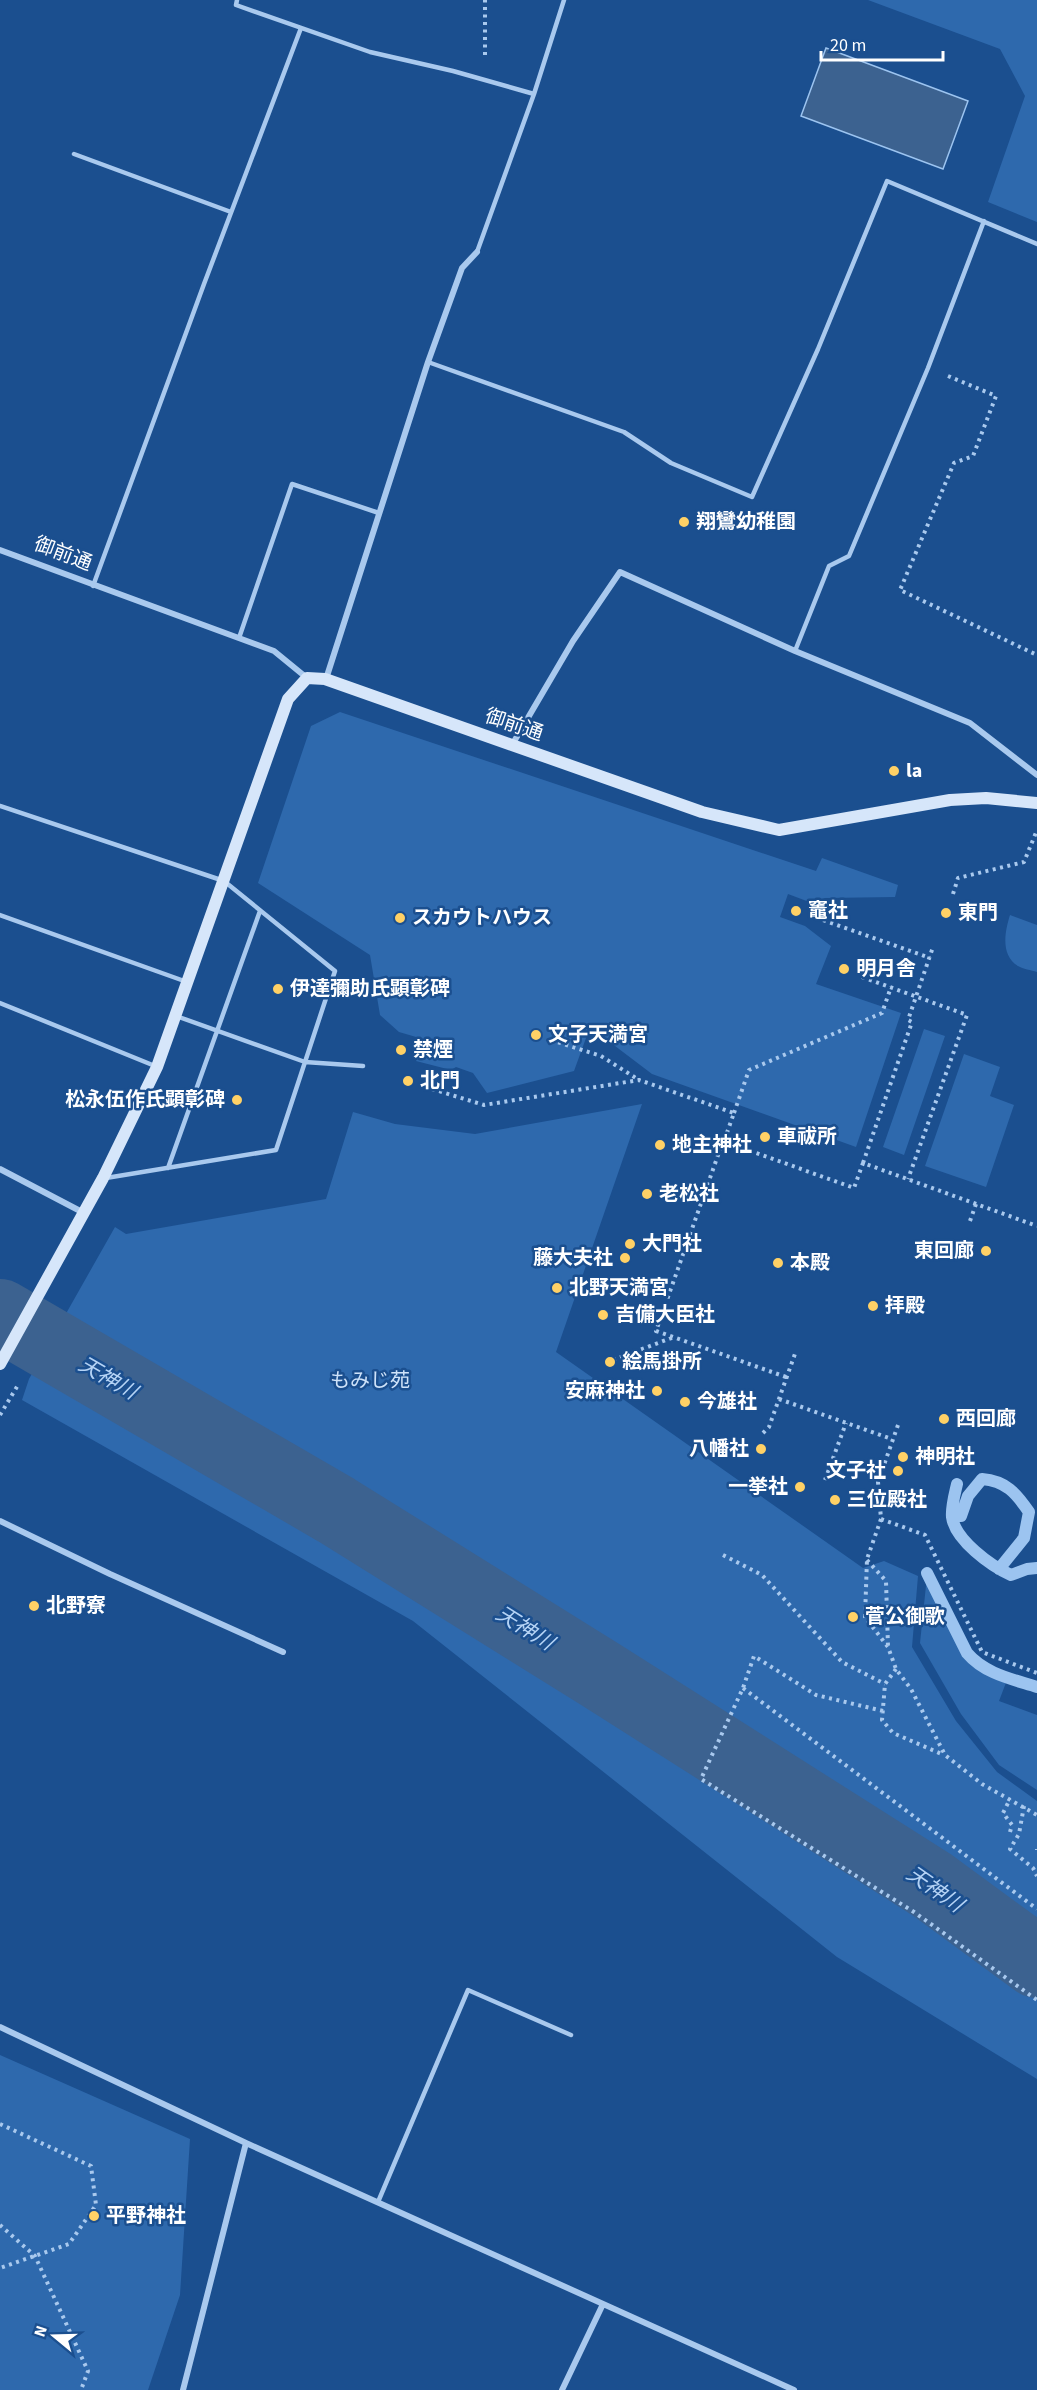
<svg xmlns="http://www.w3.org/2000/svg" width="1037" height="2390" viewBox="0 0 1037 2390" font-family="'Source Sans 3','Noto Sans JP',sans-serif">
  <style>
    .green { fill: #2e69ad }
    .water { fill: #3c6290; stroke: #9cc4f0; stroke-width: 1.5 }
    .lines { fill: none; stroke-linecap: round; stroke-linejoin: round }
    .stream { stroke: #9cc4f0; stroke-width: 12 }
    .river { stroke: #3c6290; stroke-width: 72 }
    .path { stroke: #a9c9ee; stroke-width: 4; stroke-dasharray: 3 4.5; stroke-linecap: butt }
    .lane { stroke: #a9c9ee; stroke-width: 4.5 }
    .street { stroke: #a9c9ee; stroke-width: 6 }
    .secondary { stroke: #d6e6fa; stroke-width: 12 }
    .poi-dot { fill: #ffd166; stroke: #1b4f8f; stroke-width: 2 }
    .labels { text-anchor: middle; dominant-baseline: central; stroke-width: 5; stroke-linejoin: round; paint-order: stroke }
    .poi-label { font-size: 20px; font-weight: bold; fill: #fff; stroke: #1b4f8f; text-anchor: start }
    .street-label { font-size: 20px; fill: #fff; stroke: #1b4f8f }
    .park-label { font-size: 20px; fill: #cfe3fa; stroke: #1b4f8f }
    .water-label { font-size: 21px; font-style: italic; fill: #b5d3f5; stroke: #1b4f8f }
  </style>
  <rect width="100%" height="100%" fill="#1b4f8f"/>
  <path class="green" d="M 868,0 L 1037,0 L 1037,222 L 988,202 L 1025,96 L 1000,49 Z
    M 340,712 L 816,871 L 822,858 L 898,885 L 895,897 L 825,898 L 812,903 L 788,894 L 780,917 L 805,926 L 831,946 L 816,984 L 901,1013 L 856,1147 L 652,1074 L 590,1027 L 574,1071 L 487,1093 L 473,1073 L 456,1067 L 451,1070 L 416,1061 L 423,1039 L 399,1032 L 380,1015 L 370,955 L 258,883 L 311,726 Z
    M 1010,915 L 1037,925 L 1037,972 C 1031,970 1023,969 1018,966 C 1000,955 1005,931 1010,915 Z
    M 924,1029 L 945,1036 L 904,1155 L 883,1147 Z
    M 964,1054 L 1000,1067 L 990,1096 L 1014,1105 L 986,1187 L 925,1166 Z
    M 642,1104 L 556,1352 L 863,1568 L 884,1561 L 918,1576 L 912,1647 L 956,1721 L 997,1772 L 1037,1801 L 1037,2079 L 837,1957 L 413,1621 L 22,1400 L 29,1379 L 115,1227 L 126,1234 L 326,1199 L 353,1112 L 395,1124 L 475,1134 Z
    M 927,1576 L 964,1655 L 982,1672 L 1007,1680 L 999,1701 L 1037,1715 L 1037,1790 L 999,1765 L 961,1714 L 920,1643 Z
    M 0,2055 L 190,2139 L 180,2295 L 148,2390 L 0,2390 Z"/>
  <path class="water" d="M 826,48 L 968,101 L 943,169 L 801,116 Z"/>
  <g class="lines">
    <path class="stream" d="M 957,1484 C 955,1493 951,1507 952,1517 C 955,1540 991,1566 1011,1575 L 1027,1569 L 1037,1568
      M 952,1516 L 961,1516 L 968,1496 L 982,1479 C 1006,1481 1016,1493 1029,1512 L 1024,1538 L 999,1569
      M 927,1573 L 967,1653 C 985,1674 1012,1679 1037,1687"/>
    <path class="river" d="M 0,1315 L 336,1510 L 601,1675 L 932,1885 L 1037,1962"/>
    <path class="path" d="M 485,55 L 485,0
      M 948,376 L 996,396 L 973,456 L 954,463 L 900,590 L 1037,655
      M 953,894 L 958,878 L 1024,862 L 1037,830
      M 809,915 L 930,958
      M 862,977 L 967,1015 L 908,1179
      M 551,1040 L 601,1056 L 639,1080
      M 432,1089 L 484,1105 L 639,1080 L 734,1113 L 724,1141
      M 734,1113 L 749,1070 L 882,1013 L 891,987
      M 863,1163 L 912,1022 L 908,1020 L 933,947
      M 970,1221 L 976,1204
      M 956,1260 L 956,1259
      M 613,1360 L 674,1337
      M 786,1377 L 656,1331 L 723,1141 L 854,1188 L 863,1163 L 1037,1226
      M 779,1399 L 892,1439
      M 0,1415 L 18,1385
      M 898,1425 L 878,1482 L 881,1519 L 867,1559 L 865,1617 L 888,1647 L 896,1669 L 911,1689 L 945,1755 L 982,1784 L 1037,1815
      M 763,1433 L 769,1427 L 796,1351
      M 825,1480 L 846,1423
      M 881,1519 L 925,1535 L 982,1652 L 1037,1673
      M 723,1555 L 762,1575 L 842,1662 L 885,1684
      M 867,1560 L 886,1581 L 888,1647
      M 896,1669 L 885,1684 L 882,1720 L 893,1733 L 944,1755
      M 743,1688 L 1037,1909
      M 883,1711 L 816,1695 L 754,1656 L 743,1688 L 701,1779 L 914,1912 L 1037,2000
      M 1024,1806 L 1019,1834 L 1010,1849 L 1033,1868 L 1037,1876
      M 1010,1832 L 1012,1825 L 1003,1813 L 1010,1799
      M 1037,1849 L 1037,1850
      M 0,2124 L 91,2166 L 96,2205 L 69,2244 L 0,2268
      M 0,2225 L 35,2256 L 88,2371 L 81,2390"/>
    <path class="lane" d="M 237,0 L 236,5 L 370,52 L 453,71 L 534,94
      M 74,154 L 231,212
      M 477,252 L 534,94 L 564,0
      M 428,362 L 624,432 L 671,463 L 752,497 L 818,349 L 887,181 L 1037,244
      M 93,586 L 204,284 L 301,28
      M 239,638 L 292,484 L 379,513
      M 795,651 L 829,566 L 849,556 L 928,368 L 984,221
      M 0,806 L 224,881 L 335,971 L 276,1150 L 106,1178
      M 0,915 L 187,982
      M 0,1003 L 155,1066
      M 176,1016 L 305,1062 L 363,1066
      M 168,1168 L 260,911
      M 378,2202 L 468,1990 L 571,2035"/>
    <path class="street" d="M 0,550 L 274,651 L 307,678
      M 326,679 L 428,362 L 462,268 L 477,252
      M 512,745 L 573,641 L 620,572 L 795,651 L 970,723 L 1037,775
      M 0,1169 L 84,1213
      M 0,1521 L 110,1574 L 283,1652
      M 0,2027 L 246,2143 L 183,2390
      M 246,2143 L 794,2390
      M 562,2390 L 603,2304"/>
    <path class="secondary" d="M 0,1364 L 103,1178 L 157,1067 L 288,699 L 307,678 L 325,679 L 702,812 L 779,830 L 950,800 L 986,798 L 1037,803"/>
  </g>
  <g class="poi-dot">
    <circle cx="684" cy="522" r="6"/>
    <circle cx="894" cy="771" r="6"/>
    <circle cx="796" cy="911" r="6"/>
    <circle cx="946" cy="913" r="6"/>
    <circle cx="400" cy="918" r="6"/>
    <circle cx="844" cy="969" r="6"/>
    <circle cx="278" cy="989" r="6"/>
    <circle cx="536" cy="1035" r="6"/>
    <circle cx="401" cy="1050" r="6"/>
    <circle cx="408" cy="1081" r="6"/>
    <circle cx="237" cy="1100" r="6"/>
    <circle cx="765" cy="1137" r="6"/>
    <circle cx="660" cy="1145" r="6"/>
    <circle cx="647" cy="1194" r="6"/>
    <circle cx="630" cy="1244" r="6"/>
    <circle cx="986" cy="1251" r="6"/>
    <circle cx="625" cy="1258" r="6"/>
    <circle cx="778" cy="1263" r="6"/>
    <circle cx="557" cy="1288" r="6"/>
    <circle cx="873" cy="1306" r="6"/>
    <circle cx="603" cy="1315" r="6"/>
    <circle cx="610" cy="1362" r="6"/>
    <circle cx="657" cy="1391" r="6"/>
    <circle cx="685" cy="1402" r="6"/>
    <circle cx="944" cy="1419" r="6"/>
    <circle cx="761" cy="1449" r="6"/>
    <circle cx="903" cy="1457" r="6"/>
    <circle cx="898" cy="1471" r="6"/>
    <circle cx="800" cy="1487" r="6"/>
    <circle cx="835" cy="1500" r="6"/>
    <circle cx="34" cy="1606" r="6"/>
    <circle cx="853" cy="1617" r="6"/>
    <circle cx="94" cy="2216" r="6"/>
  </g>
  <g class="labels">
    <g class="poi-label">
      <text x="696" y="522">翔鸞幼稚園</text>
      <text x="906" y="771">la</text>
      <text x="808" y="911">竈社</text>
      <text x="958" y="913">東門</text>
      <text x="412" y="918">スカウトハウス</text>
      <text x="856" y="969">明月舎</text>
      <text x="290" y="989">伊達彌助氏顕彰碑</text>
      <text x="548" y="1035">文子天満宮</text>
      <text x="413" y="1050">禁煙</text>
      <text x="420" y="1081">北門</text>
      <text x="225" y="1100" text-anchor="end">松永伍作氏顕彰碑</text>
      <text x="777" y="1137">車祓所</text>
      <text x="672" y="1145">地主神社</text>
      <text x="659" y="1194">老松社</text>
      <text x="642" y="1244">大門社</text>
      <text x="974" y="1251" text-anchor="end">東回廊</text>
      <text x="613" y="1258" text-anchor="end">藤大夫社</text>
      <text x="790" y="1263">本殿</text>
      <text x="569" y="1288">北野天満宮</text>
      <text x="885" y="1306">拝殿</text>
      <text x="615" y="1315">吉備大臣社</text>
      <text x="622" y="1362">絵馬掛所</text>
      <text x="645" y="1391" text-anchor="end">安麻神社</text>
      <text x="697" y="1402">今雄社</text>
      <text x="956" y="1419">西回廊</text>
      <text x="749" y="1449" text-anchor="end">八幡社</text>
      <text x="915" y="1457">神明社</text>
      <text x="886" y="1471" text-anchor="end">文子社</text>
      <text x="788" y="1487" text-anchor="end">一挙社</text>
      <text x="847" y="1500">三位殿社</text>
      <text x="46" y="1606">北野寮</text>
      <text x="865" y="1617">菅公御歌</text>
      <text x="106" y="2216">平野神社</text>
    </g>
    <g class="street-label">
      <text transform="translate(63 554) rotate(21)">御前通</text>
      <text transform="translate(514 725) rotate(19)">御前通</text>
    </g>
    <g class="park-label">
      <text x="370" y="1381">もみじ苑</text>
    </g>
    <g class="water-label">
      <text transform="translate(108 1378) rotate(30)">天神川</text>
      <text transform="translate(525 1628) rotate(32)">天神川</text>
      <text transform="translate(935 1889) rotate(35)">天神川</text>
    </g>
  </g>
  <g transform="translate(54 2336) rotate(289)" stroke="#1b4f8f" stroke-width="4.5" paint-order="stroke">
  <path d="M0-4.5L10 22L0 15L-10 22Z" fill="#ffffff"/>
  <text y="-9" font-size="16" font-weight="bold" text-anchor="middle" fill="#ffffff">N</text>
  </g>
  <path d="M821 51v9h122v-9" fill="none" stroke="#ffffff" stroke-width="3"/>
  <text x="830" y="51" font-size="18" fill="#ffffff" stroke="#1b4f8f" stroke-width="4.5" paint-order="stroke">20 m</text>
</svg>
